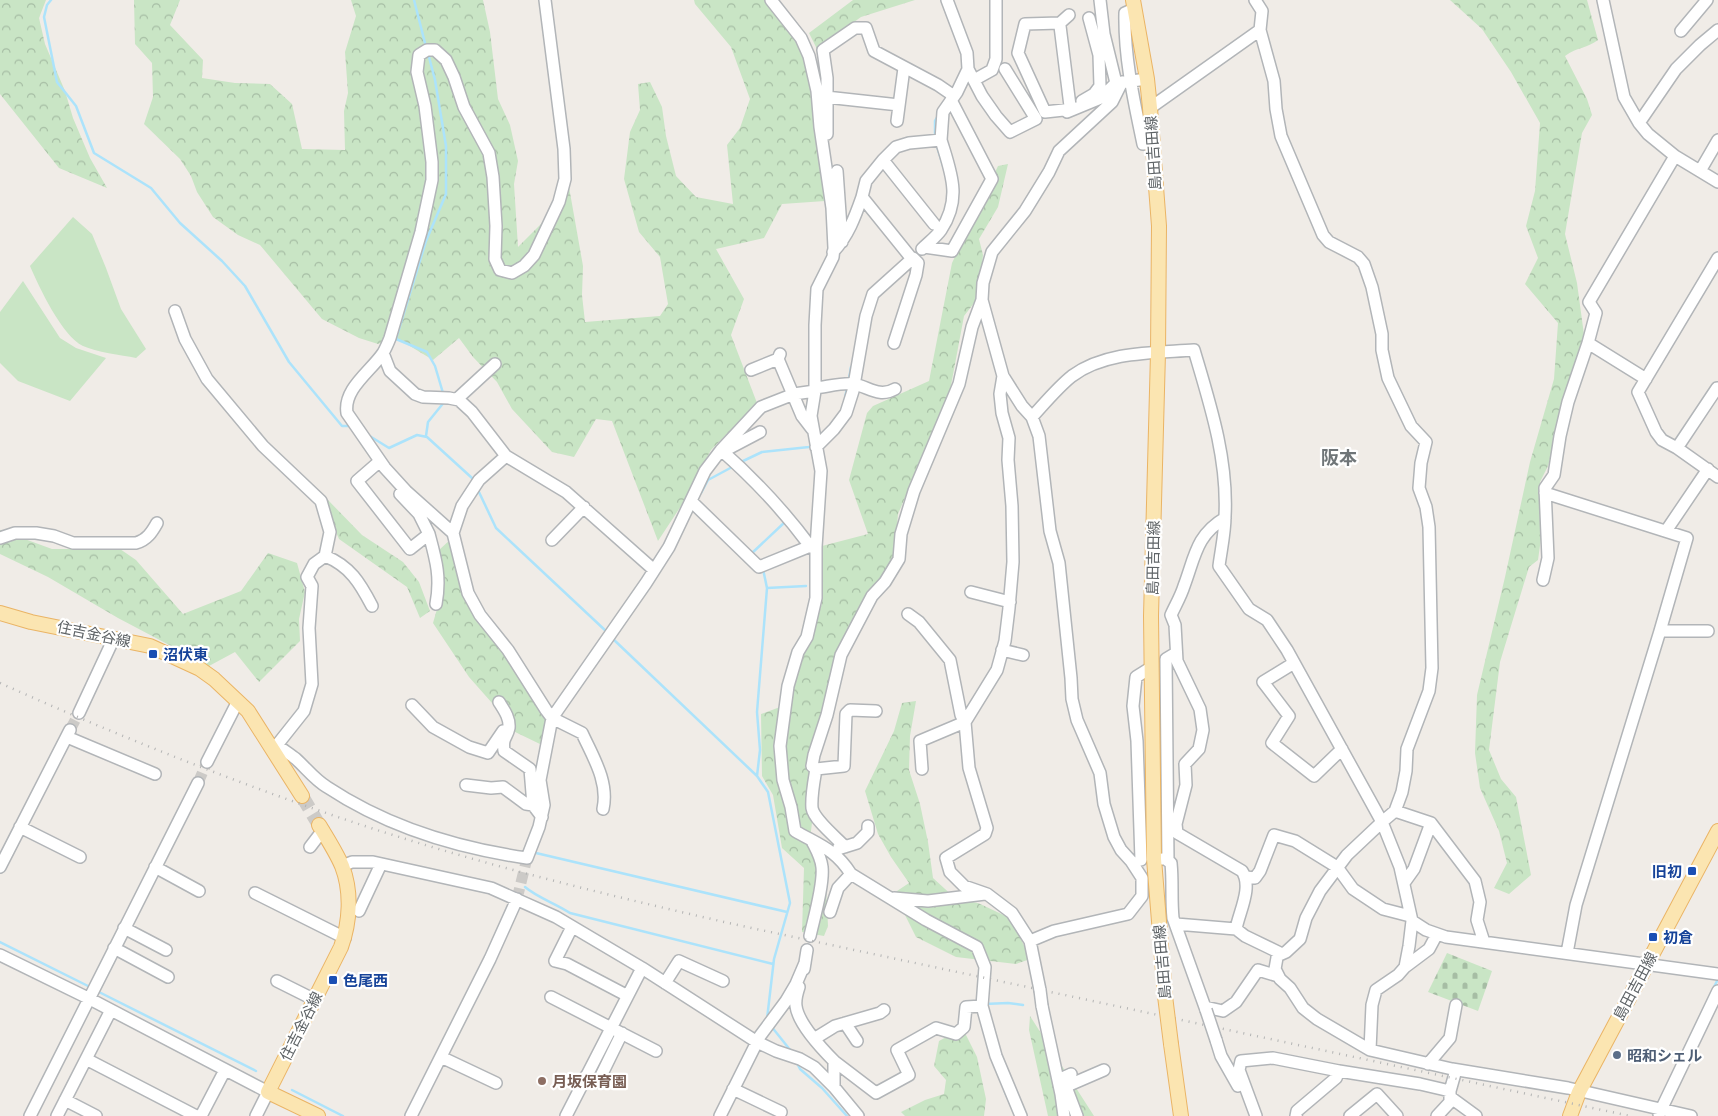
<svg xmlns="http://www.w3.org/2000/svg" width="1718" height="1116" viewBox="0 0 1718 1116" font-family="'IBM Plex Sans','Noto Sans JP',sans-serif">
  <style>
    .green { fill: #c9e5c5 }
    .forest { fill: url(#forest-crowns) }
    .cemetery { fill: url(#cemetery-stones) }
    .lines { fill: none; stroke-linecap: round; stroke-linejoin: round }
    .stream { stroke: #ace3fb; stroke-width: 2.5 }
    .minor-tunnel { stroke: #cccac7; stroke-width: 11; stroke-dasharray: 11 5.5; stroke-linecap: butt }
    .major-tunnel { stroke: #cccac7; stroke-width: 14; stroke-dasharray: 14 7; stroke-linecap: butt }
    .minor-casing { stroke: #b2b5b8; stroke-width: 14 }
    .major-casing { stroke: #eab465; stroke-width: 16 }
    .minor { stroke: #fff; stroke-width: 11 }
    .major { stroke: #fbe5b1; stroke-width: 14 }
    .rail { stroke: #b3b4b4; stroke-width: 2.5; stroke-dasharray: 1 6; stroke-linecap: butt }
    .minor-bridge-casing { stroke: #b2b5b8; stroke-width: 14; stroke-linecap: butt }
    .major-bridge-casing { stroke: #eab465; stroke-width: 16; stroke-linecap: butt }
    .minor-bridge { stroke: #fff; stroke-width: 11 }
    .major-bridge { stroke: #fbe5b1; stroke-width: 14 }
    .transit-dot { fill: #1a4fb4; stroke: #fff; stroke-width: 2 }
    .service-dot { fill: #5c6f8a; stroke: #fff; stroke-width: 2 }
    .education-dot { fill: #8d6e63; stroke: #fff; stroke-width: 2 }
    .labels { text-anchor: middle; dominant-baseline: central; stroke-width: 4.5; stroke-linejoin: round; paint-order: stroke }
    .street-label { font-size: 15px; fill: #5e6366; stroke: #fff }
    .transit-label { font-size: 15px; font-weight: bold; fill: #164399; stroke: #fff; text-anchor: start }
    .service-label { font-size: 15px; font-weight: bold; fill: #4e5e75; stroke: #fff; text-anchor: start }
    .education-label { font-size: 15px; font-weight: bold; fill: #785e54; stroke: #fff; text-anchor: start }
    .quarter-label { font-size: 18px; font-weight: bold; fill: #6f7578; stroke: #fff }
  </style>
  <defs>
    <pattern id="forest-crowns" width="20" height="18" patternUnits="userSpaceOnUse" patternTransform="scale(1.25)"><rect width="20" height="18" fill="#c9e5c5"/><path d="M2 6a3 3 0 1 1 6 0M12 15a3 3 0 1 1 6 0" fill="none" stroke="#a6bda4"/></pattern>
    <pattern id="cemetery-stones" width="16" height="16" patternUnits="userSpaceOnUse" patternTransform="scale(1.25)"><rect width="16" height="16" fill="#c9e5c5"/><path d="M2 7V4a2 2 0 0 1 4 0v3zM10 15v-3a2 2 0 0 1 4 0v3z" fill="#a6bda4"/></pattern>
  </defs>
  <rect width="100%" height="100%" fill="#f0ece7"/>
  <path class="green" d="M 73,217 L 92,234 L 106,268 L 121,309 L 146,349 L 136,358 C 121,355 96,352 83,346 C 62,336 39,287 30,266 Z
    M 23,281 L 60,338 L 76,348 L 106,358 L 70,401 L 18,381 L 0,363 L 0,312 Z"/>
  <path class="forest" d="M 0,0 L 46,0 L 39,18 L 45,44 L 65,91 L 73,118 L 90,158 L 107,188 L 59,168 L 0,94 Z
    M 134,0 L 180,0 L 170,25 L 203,60 L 202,78 L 235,83 L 270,84 L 292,104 L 302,149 L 345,150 L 344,111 L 348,93 L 345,52 L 356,16 L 351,0 L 483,0 L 490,32 L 498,99 L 510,125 L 518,161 L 514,184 L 518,247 L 549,216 L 559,211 L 569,187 L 583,266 L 582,295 L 585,322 L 660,316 L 668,304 L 660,257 L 639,232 L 624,179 L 630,132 L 640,110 L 638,84 L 650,82 L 662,107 L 666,136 L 676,176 L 696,197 L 733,204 L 727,145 L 740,128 L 750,99 L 731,47 L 695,4 L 694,0 L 766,0 L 801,49 L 811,85 L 825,201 L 782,204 L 764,238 L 716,249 L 744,299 L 731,335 L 757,403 L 711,450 L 681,506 L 658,541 L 612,421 L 596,419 L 574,457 L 552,452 L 512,409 L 497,382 L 473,357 L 459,338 L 433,360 L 395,337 L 378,344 L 359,338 L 322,319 L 260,245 L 238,235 L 213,217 L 197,192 L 191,176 L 180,159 L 144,124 L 153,97 L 152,63 L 135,44 Z
    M 853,0 L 915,0 L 861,17 L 817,49 L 809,33 Z
    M 1450,0 L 1587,0 L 1598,40 C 1588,48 1577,47 1565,56 L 1587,99 L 1592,115 L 1582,133 L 1565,234 L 1577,283 L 1585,342 L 1572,378 L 1548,466 L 1540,482 L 1545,510 L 1538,560 L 1529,567 L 1500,662 L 1489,750 L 1501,779 L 1516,797 L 1531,875 L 1509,894 L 1494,888 L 1507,863 L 1499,831 L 1480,788 L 1475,753 L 1477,695 L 1505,577 L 1530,462 L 1554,379 L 1558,323 L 1525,284 L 1538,258 L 1526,226 L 1535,191 L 1540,123 L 1511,72 L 1482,29 Z
    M 1008,164 L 998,207 L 979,239 L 983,255 L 978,298 L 964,316 L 949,396 L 898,514 L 894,558 L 841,642 L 815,734 L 810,773 L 812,823 L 809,846 L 826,888 L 828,926 L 824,936 L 802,932 L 804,868 L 782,848 L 773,795 L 762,776 L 761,714 L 780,707 L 822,604 L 822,546 L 868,534 L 849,480 L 867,413 L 873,406 L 929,381 L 952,263 L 998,166 Z
    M 327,499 L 362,535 L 403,562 L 419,582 L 430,611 L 420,618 L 407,587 L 339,539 L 326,509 Z
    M 0,530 L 52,549 L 120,549 L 136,560 L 183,614 L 241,591 L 268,553 L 297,563 L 305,592 L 299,619 L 300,641 L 259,682 L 235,652 L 209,666 L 118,618 L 48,577 L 0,554 Z
    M 451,539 L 456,565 L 506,653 L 548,718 L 542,745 L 511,730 L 492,703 L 469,677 L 433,623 L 442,592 L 439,550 Z
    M 916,701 L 910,736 L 909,770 L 920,804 L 928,842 L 933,878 L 956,899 L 978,903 L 1012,919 L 1030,959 L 1016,964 L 956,957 L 916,937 L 894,893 L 909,883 L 891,857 L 878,834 L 865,791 L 894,731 L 902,703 Z
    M 1030,1016 L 1094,1116 L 1048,1116 L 1029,1030 Z
    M 964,1031 L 977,1057 L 986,1099 L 984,1116 L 905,1116 L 901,1112 L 925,1100 L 944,1094 L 946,1080 L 934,1066 L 939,1041 L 950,1035 Z"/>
  <path class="cemetery" d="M 1447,953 L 1492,971 L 1478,1011 L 1428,992 Z"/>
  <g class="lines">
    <path class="stream" d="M 51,0 L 47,5 L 44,17 L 57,82 L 76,106 L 94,153 L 151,188 L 180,223 L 222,261 L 245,286 L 289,362 L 342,426 L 352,426
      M 414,0 L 425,43
      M 429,57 L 435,80 L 446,146 L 446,194 L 426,241 L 396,339 L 427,352 L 435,366 L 443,393
      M 935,138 L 935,121 L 938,116
      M 936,143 L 944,169
      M 849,379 L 851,367
      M 845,399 L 847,387
      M 368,435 L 389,448 L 417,435 L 427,437 L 472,478 L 474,482
      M 426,436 L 428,422 L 445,401
      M 741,462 L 762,452 L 809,447 L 812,445
      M 478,490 L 496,528 L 607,632
      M 701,493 L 708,480 L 734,466
      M 751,554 L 786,521
      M 767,588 L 806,586
      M 612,638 L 757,776 L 768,792 L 790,903 L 774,959 L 767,1019
      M 757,776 L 760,750 L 757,712 L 767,588 L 763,569
      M 536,853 L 787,912
      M 525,887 C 538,898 555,903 570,913 L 773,964
      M 0,942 L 90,987
      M 1713,989 L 1718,979
      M 97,991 L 256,1071
      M 984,1004 L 1008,1003 L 1023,1005
      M 771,1026 L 791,1051
      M 797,1063 L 800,1069 L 822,1088 L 847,1116
      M 292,1090 L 343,1116
      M 1005,1092 L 1011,1105"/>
    <path class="minor-tunnel" d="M 70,730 L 79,713
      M 198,783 L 207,762
      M 517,899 L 527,858"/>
    <path class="major-tunnel" d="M 302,796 L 319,825"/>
    <defs>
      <path id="minor" d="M 771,0 L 801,38 L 809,56 L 817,91 L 820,127 L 832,208 L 834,248 L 833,257 L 817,289 L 815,325 L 815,391 L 811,416 L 821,471 L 816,547 L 816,598 L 807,637 L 798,652 L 788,686 L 780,746 L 783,780 L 791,807 L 795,831 C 819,845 835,849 851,874 L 926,920 L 977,947 L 985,967 L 982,1006 L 996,1056 L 1021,1116
        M 947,0 L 967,53 L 968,69
        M 1100,0 L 1104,34 L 1116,83
        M 1255,0 L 1262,11 L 1260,30 L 1274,81 L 1276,109 L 1281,136 L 1323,235 L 1329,242 L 1358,257 L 1364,264 L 1372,287 L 1382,334 L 1382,350 L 1388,378 L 1411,426 L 1426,442 L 1421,463 L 1419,488 L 1426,507 L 1429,527 L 1432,668 L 1429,691 L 1407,749 L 1406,771 L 1402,792 L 1395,811 L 1382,822 L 1347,855 L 1320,891 L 1306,918 L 1300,939 L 1286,952 L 1277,956
        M 1603,0 L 1624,97 L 1639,123 L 1648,134 L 1675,156 L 1718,182
        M 1134,9 L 1125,13 C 1124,58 1134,101 1143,144 L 1153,143
        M 1060,23 L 1025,24 L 1018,53 L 1045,112 L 1073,109 L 1070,106 L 1060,26 L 1060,23 L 1069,15
        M 1681,31 L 1707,0
        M 974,80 L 992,70 L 996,59 L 996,0
        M 826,97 L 899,105
        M 1082,101 L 1094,94 L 1100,86 L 1099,55 L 1089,18
        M 1150,108 L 1260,30
        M 1067,112 L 1101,98 L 1116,83 L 1147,79
        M 897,121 L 904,68
        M 1639,123 L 1676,69 L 1700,45 L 1718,30
        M 827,134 L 827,78 L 823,50 L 855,28 L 866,28 L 874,51 L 938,85 L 954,96
        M 941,140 L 943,112 L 957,92 L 968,69 L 982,96 L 996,116 L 1010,132 L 1036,119 L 1005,69
        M 883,160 L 896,147 L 909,143 L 941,140 C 951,173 962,198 941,230 C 936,237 928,243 922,249
        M 837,171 L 842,242
        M 1700,171 L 1718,140
        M 862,197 L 866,181 L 883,160 L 934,224
        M 924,247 L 952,251 L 992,179 L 951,100
        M 833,252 C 848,236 855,217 862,197 L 912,259
        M 1718,258 L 1638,392 L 1656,432 L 1662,440 L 1677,448 L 1717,388 L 1718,388
        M 982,300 L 1003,376 L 1022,406 L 1032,417 L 1039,436 L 1050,531 L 1059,563 L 1071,678 L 1072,699 L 1077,720 L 1100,773 L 1104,804 L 1114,837 L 1121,850 L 1131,861 L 1142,878 L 1142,896 L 1128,914 L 1054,931 L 1030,941
        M 175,311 L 185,339 L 207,379 L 263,446 L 321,501 L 330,532 L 325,556
        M 383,353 L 390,371 L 415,394 L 423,397 L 449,398 L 459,400 L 472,412 L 506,456 L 566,492 L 654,570
        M 778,359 L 802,416 L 812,429
        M 751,370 L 778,359 L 780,354
        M 1003,376 L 1000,394 L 1002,413 L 1009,438 L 1008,460 L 1012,506 L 1013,562 L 1009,608 L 1005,641 L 997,670 L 965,722 L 969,768 L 987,828 L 985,834 L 946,858 L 950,872 L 964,886 L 987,894 L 1012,913 L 1030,941 L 1040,990
        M 1646,379 L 1588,343 L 1596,313 L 1589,302 L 1675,156
        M 815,388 C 826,387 844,382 854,384 C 869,387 879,398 895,389
        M 457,399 L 495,364
        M 1032,417 C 1044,404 1058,387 1072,376 C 1106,351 1154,353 1194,350 C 1210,404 1228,459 1225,516 C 1225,533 1221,550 1219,566 L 1249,609 L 1267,620 L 1287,650 L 1382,822 L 1400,867 L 1412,921 L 1409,946 L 1405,967 L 1398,975 L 1376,990 L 1372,1005 L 1370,1050 L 1317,1019 L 1303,1008 L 1290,988 L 1280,979 L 1275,969 L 1278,952 L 1245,936 L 1236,929 L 1176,924
        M 816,447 L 834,429 L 846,413 L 853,391 L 866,316 L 873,294 L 913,258 L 918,263 L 916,275 L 894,343
        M 1677,448 L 1718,477
        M 721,450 C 754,479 784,511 810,546
        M 722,452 L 760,432
        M 506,456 L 479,480 L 462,506 L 453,533 L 468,593 L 480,615 L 508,650 L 546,710 L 552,718 L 582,733 C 593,757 609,782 603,809
        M 380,461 L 357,481 L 410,549 L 429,534 L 419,514 L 400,494
        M 1545,493 L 1687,538 L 1660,631 L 1708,631
        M 691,501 L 759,567 L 808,547 L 816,547
        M 1225,518 C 1196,535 1195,557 1184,586 C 1181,596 1175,606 1171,615 L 1175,625 L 1177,661 L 1200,709 L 1203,730 L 1199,749 L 1185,764 L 1186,785 L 1176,824 L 1177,833 L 1242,871 C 1253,887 1239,912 1236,929
        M 1666,531 L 1708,469
        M 453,533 L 406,491 L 385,468 L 347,413 C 343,389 371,371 383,353 C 386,348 388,343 390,338 L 421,232 L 432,180 L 432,162 L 425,106 L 417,72 L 419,55 L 427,50 L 435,50 L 446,60 L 454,77 L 464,107 L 489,153 L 493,177 L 496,226 L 495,259 L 500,270 L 512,273 L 524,266 L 534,255 L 559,202 L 565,179 L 564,149 L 545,0
        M 429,534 C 436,560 441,577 436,604
        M 0,538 L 15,533 L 36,533 L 54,536 L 73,543 L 136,543 C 147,540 152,532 157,523
        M 552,540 L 584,507
        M 1543,580 L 1548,558 L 1545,488 L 1554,475 L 1560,436 L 1568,402 L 1588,343
        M 971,592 L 1010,602
        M 908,614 L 919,622 L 950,660 L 961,715 L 965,722 L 920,741 L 922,769
        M 1002,650 L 1023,655
        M 1294,663 L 1263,682 L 1289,716 L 1272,743 L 1314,776 L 1342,749
        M 499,702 C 504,710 510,718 509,728 C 507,738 502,737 504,751 L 530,769 L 533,805 L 542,817
        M 412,705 L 433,727 L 469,747 L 488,753 L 503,731
        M 79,713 L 114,638
        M 67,737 L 155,774
        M 277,745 L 304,711 L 312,684 L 309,628 L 312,586 L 307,577 L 314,564 L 325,556 C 350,566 360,583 372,606
        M 273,748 L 277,745 C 283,750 290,754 296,759 C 306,768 315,780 327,787 C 386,826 457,848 527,858 L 539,827 L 544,805 L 540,780 L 552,718 L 646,583 L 669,547 L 705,471 L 721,450 L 761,407 L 794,394 L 815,391
        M 207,762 L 238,701
        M 816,769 L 812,766 L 814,755 L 827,715 L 841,655 L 872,596 L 885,582 L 899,559 L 901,534 L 914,491 L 959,384 L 972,327 L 982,300 L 983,283 L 992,252 L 1025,211 L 1049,172 L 1059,151 L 1112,102 L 1122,82
        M 466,785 L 491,788 L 503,787 L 526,804 L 533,805
        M 1395,811 L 1431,823 L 1475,881 L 1480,902 L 1477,920 L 1484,942
        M 20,827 L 80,857
        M 310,847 L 323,830
        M 839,847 L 841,848 L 857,843 L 868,832 L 868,826
        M 845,847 C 837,838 814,820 812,808 C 811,796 814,781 816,769 L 844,766 L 846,714 L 850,710 L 876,711
        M 1162,859 L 1166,859 L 1171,863 C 1173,882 1171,899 1173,918 L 1206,1010
        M 1141,860 L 1137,741 L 1133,706 L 1136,677 L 1152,667
        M 1168,861 L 1166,659 L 1176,653
        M 342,866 L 352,862 L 373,862 L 491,888 L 556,917 L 642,968 L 757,1042 L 776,1051 L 800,1059 L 814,1067 L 834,1087 L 858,1116
        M 0,867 L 70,730
        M 155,867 L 199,891
        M 1246,877 L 1255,878 L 1260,871 L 1274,835 L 1295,841 L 1337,867 L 1353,889 L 1383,909 L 1410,916
        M 1404,883 L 1414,869 L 1431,823
        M 255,893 L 345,938
        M 894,898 L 928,901 L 985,894
        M 359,911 L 381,864
        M 830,912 L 838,888 L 851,874
        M 1412,921 L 1426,930 L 1446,937 L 1718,974
        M 572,927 L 555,961 L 567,964 L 626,995
        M 124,928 L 166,950
        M 810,936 C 814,918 824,884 822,867 C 821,857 816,849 812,841
        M 114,948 L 168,977
        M 1567,953 L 1576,905 L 1660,631
        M 0,955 L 88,998 L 268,1092 L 256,1116
        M 1405,967 L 1429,949 L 1437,934
        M 804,969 L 807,950
        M 277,981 L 315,1000
        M 665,983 L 679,961 L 723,981
        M 799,987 C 797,993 795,999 796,1006 C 798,1023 822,1049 834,1061 L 834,1087
        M 551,997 L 656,1051
        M 1042,1006 L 1061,1094 L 1064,1116
        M 1205,1007 L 1223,1011 L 1236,1002 L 1258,970 L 1278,976
        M 845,1023 L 857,1041
        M 814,1039 L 835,1026 L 880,1013 L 884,1010
        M 1216,1040 L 1221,1056 L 1238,1086
        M 1370,1050 L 1452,1069 L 1568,1088 L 1691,1116
        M 441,1057 L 496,1083
        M 86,1059 L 196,1116
        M 834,1061 L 876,1093 L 909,1075 L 897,1050 L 936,1028 L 956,1034 L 964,1027 L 966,1007 L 982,1006
        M 1428,1064 L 1450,1038 L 1456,1005
        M 586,1076 L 598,1082 L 622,1033
        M 1058,1080 L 1071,1074
        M 1066,1087 L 1077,1116
        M 733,1089 L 781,1112
        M 1060,1089 L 1104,1070
        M 1450,1097 L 1476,1116
        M 65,1100 L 96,1116
        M 1659,1114 L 1718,991
        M 30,1116 L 198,783
        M 57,1116 L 111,1010
        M 201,1116 L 225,1070
        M 411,1116 L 490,959 L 517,899
        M 566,1116 L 642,968
        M 720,1116 L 760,1036 L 786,1001 L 796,984 L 805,963
        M 1256,1116 L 1239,1070 L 1241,1061 L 1273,1058 L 1339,1071
        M 1296,1116 L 1297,1111 L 1336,1078 L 1339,1071 L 1420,1084 L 1450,1091
        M 1350,1116 L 1377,1094 L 1397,1116
        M 1437,1116 L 1450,1102 L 1450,1091 L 1456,1070"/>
      <path id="major" d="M 1133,0 L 1147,79 L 1150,108 L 1159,226 L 1158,353 L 1151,616 L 1154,859 L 1165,996
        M 0,613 L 31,622 L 150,646 L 200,669 L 214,679 L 248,711 L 302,796
        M 1171,1044 L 1181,1116
        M 318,1116 L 268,1092 L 341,947 C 350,922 352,892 342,866 C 336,852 327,838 319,825
        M 1570,1116 L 1579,1092 L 1718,831"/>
    </defs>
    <use href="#minor" class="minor-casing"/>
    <use href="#major" class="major-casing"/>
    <use href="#minor" class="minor"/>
    <use href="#major" class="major"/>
    <path class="rail" d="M 0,683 C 109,732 219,776 332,815 C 463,860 598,893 733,924 L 1630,1116"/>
    <defs>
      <path id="minor-bridge" d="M 1040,990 L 1042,1006
        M 1206,1010 L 1216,1040"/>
      <path id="major-bridge" d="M 1165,996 L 1171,1044"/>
    </defs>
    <use href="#minor-bridge" class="minor-bridge-casing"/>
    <use href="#major-bridge" class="major-bridge-casing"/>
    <use href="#minor-bridge" class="minor-bridge"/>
    <use href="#major-bridge" class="major-bridge"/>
  </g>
  <g class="transit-dot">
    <rect x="148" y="649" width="10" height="10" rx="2.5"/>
    <rect x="1687" y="866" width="10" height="10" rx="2.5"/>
    <rect x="1648" y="932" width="10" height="10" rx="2.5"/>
    <rect x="328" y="975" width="10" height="10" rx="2.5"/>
  </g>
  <circle class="service-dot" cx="1617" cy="1055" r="5"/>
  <circle class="education-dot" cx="542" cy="1081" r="5"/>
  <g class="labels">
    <g class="street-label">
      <text transform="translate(1153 153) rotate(-94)">島田吉田線</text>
      <text transform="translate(1153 558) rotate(-89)">島田吉田線</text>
      <text transform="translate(94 634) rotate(12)">住吉金谷線</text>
      <text transform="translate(1162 962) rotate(-95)">島田吉田線</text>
      <text transform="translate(1635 986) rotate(-62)">島田吉田線</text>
      <text transform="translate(301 1026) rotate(-63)">住吉金谷線</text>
    </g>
    <g class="transit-label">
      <text x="163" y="654">沼伏東</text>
      <text x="1682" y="871" text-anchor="end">旧初</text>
      <text x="1663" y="937">初倉</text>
      <text x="343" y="980">色尾西</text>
    </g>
    <g class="service-label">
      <text x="1627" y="1055">昭和シェル</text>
    </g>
    <g class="education-label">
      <text x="552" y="1081">月坂保育園</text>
    </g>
    <g class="quarter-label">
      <text x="1339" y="457">阪本</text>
    </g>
  </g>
</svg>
